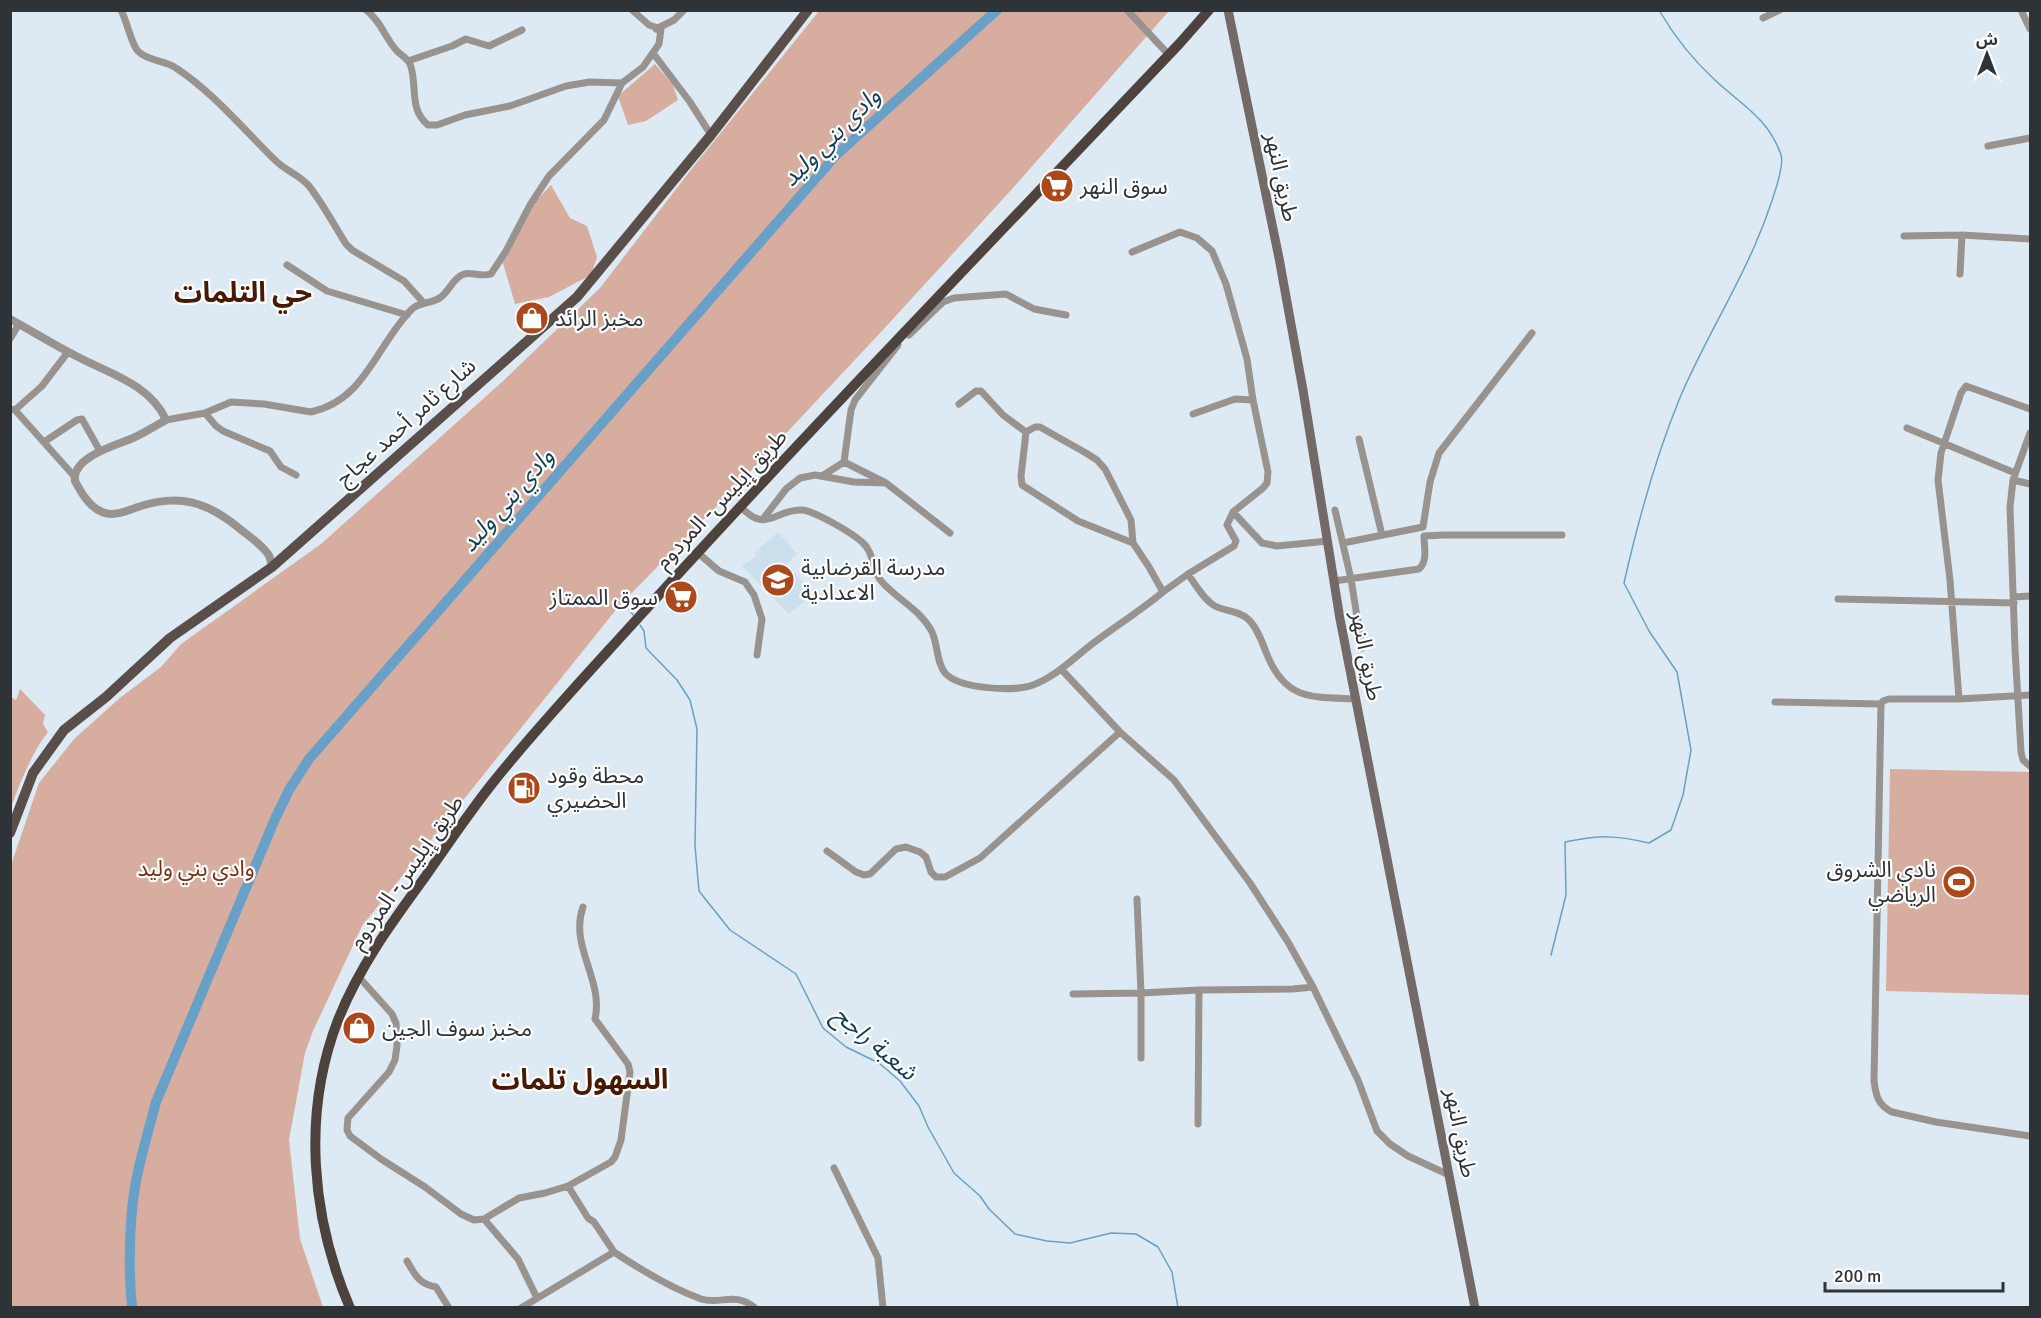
<svg xmlns="http://www.w3.org/2000/svg" width="2041" height="1318" viewBox="0 0 2041 1318" font-family="Signika,'Noto Sans Arabic',sans-serif">
  <style>
    .built { fill: #ccdfed }
    .green { fill: #d6ad9e }
    .lines { fill: none; stroke-linecap: round; stroke-linejoin: round }
    .stream { stroke: #68a0c7; stroke-width: 1.5 }
    .river { stroke: #68a0c7; stroke-width: 10 }
    .minor { stroke: #999390; stroke-width: 7 }
    .tertiary { stroke: #999390; stroke-width: 8 }
    .secondary { stroke: #736a67; stroke-width: 9 }
    .primary { stroke: #594e49; stroke-width: 10 }
    .trunk { stroke: #4e423d; stroke-width: 10 }
    .labels { text-anchor: middle; dominant-baseline: central; stroke-width: 4.5; stroke-linejoin: round; paint-order: stroke }
    .street-label { font-size: 22px; fill: #2e3337; stroke: #fff }
    .poi-label { font-size: 22px; fill: #2e3337; stroke: #fff; text-anchor: start }
    .park-label { font-size: 22px; fill: #792f0d; stroke: #fff }
    .water-label { font-size: 24px; font-style: italic; fill: #0f3d58; stroke: #fff }
    .district-label { font-size: 28px; font-weight: bold; fill: #491904; stroke: #fff }
  </style>
  <rect width="100%" height="100%" fill="#ddeaf4"/>
  <path class="built" d="M 778,532 L 797,554 L 787,564 L 814,594 L 789,614 L 742,566 L 756,556 L 754,553 Z"/>
  <path class="green" d="M 819,11 L 1169,11 L 1012,189 L 881,332 L 747,475 L 619,606 L 362,926 L 313,1031 L 305,1053 L 289,1140 L 300,1239 L 323,1307 L 11,1308 L 11,865 L 39,783 L 74,739 L 121,697 L 161,667 L 181,644 L 321,544 L 502,382 L 600,288 L 690,171 Z
    M 655,64 L 673,85 L 678,100 L 646,121 L 628,125 L 618,96 Z
    M 551,185 L 570,218 L 587,226 L 597,257 L 591,275 L 549,297 L 515,304 L 502,260 L 511,249 L 517,228 L 533,204 Z
    M 20,689 L 45,715 L 43,724 L 48,732 C 31,754 21,781 11,807 L 11,697 L 16,700 Z
    M 1890,769 L 2030,772 L 2030,995 L 1886,991 Z"/>
  <g class="lines">
    <path class="stream" d="M 627,606 L 633,615
      M 640,625 L 644,631 L 646,648 L 677,680 L 690,700 L 697,729 L 695,846 L 699,891 L 730,930 L 796,974 L 823,1028 L 846,1047 L 879,1063 L 900,1081 L 919,1106 L 928,1127 L 954,1173 L 980,1196 L 989,1209 L 1015,1234 L 1047,1241 L 1070,1243 L 1111,1233 L 1136,1234 L 1158,1247 L 1172,1272 L 1178,1308
      M 1551,955 L 1566,895 L 1565,842 C 1600,835 1614,835 1649,843 L 1671,830 L 1683,795 L 1691,750 L 1677,672 L 1649,631 L 1624,583 C 1638,521 1655,459 1679,400 C 1701,347 1732,298 1755,245 C 1762,229 1786,169 1781,155 C 1769,119 1742,105 1716,81 C 1694,61 1674,36 1659,10"/>
    <path class="river" d="M 132,1308 C 129,1275 129,1242 132,1210 C 135,1174 147,1137 156,1102 L 275,819 L 289,790 L 309,759 L 836,155 L 997,10"/>
    <path class="minor" d="M 121,10 C 127,21 132,47 139,52 C 148,61 165,60 176,68 C 214,93 244,130 276,161 C 286,171 300,175 309,186 C 323,204 334,225 346,244 L 352,250 L 404,281 L 423,302
      M 366,10 C 381,21 385,38 397,51 C 401,55 407,58 410,64 C 418,84 408,109 428,125 L 437,125 L 465,115 L 510,106 L 566,86 L 590,82 L 622,83
      M 1127,10 L 1169,55
      M 2021,10 L 2030,29
      M 1763,18 L 1780,10
      M 656,29 L 674,20 L 684,10
      M 653,53 L 690,102 L 711,135
      M 408,61 L 452,46 L 466,39 L 489,46 L 522,30
      M 1988,146 L 2030,138
      M 1904,236 L 1962,235 L 2030,239
      M 1132,252 L 1180,232 L 1197,238 L 1212,251 L 1226,284 L 1247,359 L 1253,400 L 1268,472 L 1267,483 L 1263,488 L 1233,512 L 1227,525 L 1236,541 L 1234,546 L 1188,574 L 1163,592
      M 287,265 L 327,291 L 407,315
      M 1960,274 L 1962,235
      M 909,335 L 943,302 L 954,298 L 1006,294 L 1034,309 L 1066,315
      M 10,339 L 19,324
      M 959,404 L 976,391 L 981,391 L 1003,415 L 1026,432
      M 10,409 L 15,410 L 74,476
      M 15,410 L 42,386 L 68,352
      M 205,413 L 216,426 L 223,431 L 270,451 L 281,467 L 296,475
      M 1193,414 L 1235,399 L 1253,400
      M 166,420 L 205,413 L 231,402 L 264,404 L 311,412 C 366,400 376,345 412,309 C 421,301 433,304 441,297 C 449,291 454,277 464,274 C 472,272 482,277 491,274 L 506,251 L 530,205 L 549,176 L 604,120 L 622,83 L 643,67 L 659,44 L 661,29 L 649,25 L 632,10
      M 1907,428 L 2015,473
      M 2030,433 L 2013,480 L 2010,507 L 2015,649 L 2021,752 L 2023,760 L 2030,766
      M 1359,439 L 1382,535
      M 44,442 L 77,420 L 82,419 L 100,451
      M 844,462 L 886,483 L 950,533
      M 822,476 L 844,462 L 851,410 L 855,400 L 898,345
      M 2013,480 L 2030,484
      M 740,506 C 767,535 774,509 802,510 C 815,511 852,533 862,542 C 875,553 871,570 882,582 C 897,599 919,609 931,630 C 938,642 936,662 945,673 C 959,689 1014,692 1033,685 C 1055,677 1074,658 1092,644 C 1116,626 1140,611 1163,592 L 1149,567 L 1133,543 L 1131,520 L 1105,469 L 1097,460 L 1086,453 L 1040,427 L 1035,427 L 1026,432 L 1021,476 L 1022,485 L 1078,521 L 1133,543
      M 1335,510 L 1351,579 L 1362,648
      M 1233,512 L 1262,543 L 1277,546 L 1328,541
      M 763,519 L 786,489 L 800,478 L 815,475 L 854,482 L 886,483
      M 1343,543 L 1423,527 L 1430,482 L 1439,453 L 1532,333
      M 698,553 L 719,571 L 745,582 L 754,595 L 762,619 L 757,655
      M 1188,574 C 1195,584 1204,600 1215,606 C 1226,612 1239,610 1249,620 C 1258,629 1263,645 1268,657 C 1287,701 1313,697 1356,699
      M 1334,581 L 1419,569 C 1428,561 1424,547 1424,536 L 1444,535 L 1562,535
      M 2014,597 L 2030,596
      M 1838,599 L 2014,603
      M 1061,669 L 1120,732 L 1174,780 L 1250,883 L 1288,942 L 1313,987 L 1358,1080 L 1377,1131 L 1390,1144 L 1408,1156 L 1449,1175
      M 2030,695 L 1959,699 L 1889,699 L 1883,701 L 1881,704 L 1874,1081 C 1876,1096 1878,1105 1892,1112 L 1936,1122 L 2030,1136
      M 1959,699 L 1950,580 L 1938,480 L 1941,453 L 1961,393 L 1966,386 L 2030,409
      M 1775,702 L 1881,704
      M 827,851 L 856,872 L 864,875 L 870,874 L 896,849 L 906,847 L 920,852 L 926,857 L 931,872 L 936,877 L 945,877 L 980,858 L 1120,732
      M 1137,899 L 1141,993 L 1141,1058
      M 358,976 L 392,1014 L 396,1023 L 397,1046 L 395,1060 L 389,1072 L 348,1118 L 347,1130 L 350,1136 L 381,1159 L 425,1187 L 461,1214 L 474,1220 L 484,1219 L 519,1198 L 545,1193 L 568,1186 L 611,1162 L 615,1157 L 621,1140 L 630,1072 L 628,1064 L 595,1019 C 604,980 569,946 583,907
      M 1073,994 L 1141,993 L 1199,990 L 1293,989 L 1313,987
      M 1198,1124 L 1199,990
      M 834,1168 L 878,1258 L 883,1308
      M 568,1186 L 588,1218 L 594,1222 L 614,1252
      M 484,1219 L 518,1259 L 537,1298
      M 407,1261 C 415,1275 419,1284 436,1287 L 449,1308
      M 521,1308 L 614,1252 C 641,1270 671,1288 701,1299 C 721,1305 735,1291 755,1308"/>
    <path class="tertiary" d="M 10,319 C 32,331 54,345 76,356 C 108,373 150,384 166,420 C 155,426 144,433 133,438 C 117,445 71,457 75,481 C 81,492 89,507 102,512 C 114,517 126,511 138,507 C 179,493 208,502 240,529 C 249,536 262,545 268,554 C 271,558 271,564 272,567"/>
    <path class="secondary" d="M 1228,10 L 1279,258 L 1303,390 L 1340,619 L 1475,1308"/>
    <path class="primary" d="M 10,833 L 33,773 L 64,730 L 106,697 L 170,638 L 272,567 L 577,297 L 711,135 L 808,10"/>
    <path class="trunk" d="M 350,1308 C 311,1217 302,1113 338,1020 C 359,967 392,922 425,877 C 448,844 470,811 495,780 C 540,724 590,671 638,618 C 815,423 999,234 1180,43 L 1209,10"/>
  </g>
  <defs>
    <symbol id="supermarket-disc" viewBox="-11 -11 22 22"><circle r="9.5" fill="#ad481a" stroke="#fff"/><path d="M-6-5.5h2.5l.6 2H6L4.5 2H-2.5L-4.4-4H-6ZM-1.5 3.2a1.3 1.3 0 1 0 .1 0ZM3 3.2a1.3 1.3 0 1 0 .1 0Z" fill="#fff"/></symbol>
    <symbol id="shop-disc" viewBox="-11 -11 22 22"><circle r="9.5" fill="#ad481a" stroke="#fff"/><path d="M-5-2.5h2.3a2.7 3.5 0 0 1 5.4 0H5L5.5 6h-11ZM-1.5-2.5h3a1.5 2.3 0 0 0-3 0Z" fill="#fff"/></symbol>
    <symbol id="school-disc" viewBox="-11 -11 22 22"><circle r="9.5" fill="#ad481a" stroke="#fff"/><path d="M0-5L7-2L0 1L-7-2ZM-4 1L0 2.5L4 1V4Q0 6-4 4Z" fill="#fff"/></symbol>
    <symbol id="fuel-disc" viewBox="-11 -11 22 22"><circle r="9.5" fill="#ad481a" stroke="#fff"/><path d="M-5.5-6h7V0h2V4h1.3V-2.5L3-4.5l.8-.8L6-3V5H2.5V1h-1V6h-7ZM-4.2-4.7v3.2H.2V-4.7Z" fill="#fff"/></symbol>
    <symbol id="stadium-disc" viewBox="-11 -11 22 22"><circle r="9.5" fill="#ad481a" stroke="#fff"/><path d="M0-5a6.5 5 0 1 0 0 10a6.5 5 0 1 0 0-10ZM-3.5-1.8h7v3.6h-7Z" fill="#fff"/></symbol>
  </defs>
  <g fill-rule="evenodd">
    <use href="#supermarket-disc" x="1038" y="167" width="38" height="38"/>
    <use href="#shop-disc" x="513" y="299" width="38" height="38"/>
    <use href="#school-disc" x="759" y="561" width="38" height="38"/>
    <use href="#supermarket-disc" x="662" y="578" width="38" height="38"/>
    <use href="#fuel-disc" x="505" y="769" width="38" height="38"/>
    <use href="#stadium-disc" x="1940" y="863" width="38" height="38"/>
    <use href="#shop-disc" x="340" y="1009" width="38" height="38"/>
  </g>
  <g class="labels">
    <g class="street-label">
      <text transform="translate(1282 177) rotate(78)">طريق النهر</text>
      <text transform="translate(406 422) rotate(-42)">شارع ثامر أحمد عجاج</text>
      <text transform="translate(721 499) rotate(-47)">طريق إيليس- المردوم</text>
      <text transform="translate(1367 656) rotate(79)">طريق النهر</text>
      <text transform="translate(406 872) rotate(-55)">طريق إيليس- المردوم</text>
      <text transform="translate(1461 1133) rotate(79)">طريق النهر</text>
    </g>
    <g class="poi-label">
      <text x="1080" y="186">سوق النهر</text>
      <text x="555" y="318">مخبز الرائد</text>
      <text x="801" y="567">مدرسة القرضابية<tspan x="801" dy="25">الاعدادية</tspan></text>
      <text x="658" y="597" text-anchor="end">سوق الممتاز</text>
      <text x="547" y="775">محطة وقود<tspan x="547" dy="25">الحضيري</tspan></text>
      <text x="1936" y="869" text-anchor="end">نادي الشروق<tspan x="1936" dy="25">الرياضي</tspan></text>
      <text x="382" y="1028">مخبز سوف الجين</text>
    </g>
    <g class="park-label">
      <text x="196" y="868">وادي بني وليد</text>
    </g>
    <g class="water-label">
      <text transform="translate(831 137) rotate(-45)">وادي بني وليد</text>
      <text transform="translate(507 500) rotate(-49)">وادي بني وليد</text>
      <text transform="translate(875 1043) rotate(40)">شعبة راجح</text>
    </g>
    <g class="district-label">
      <text x="243" y="293">حي التلمات</text>
      <text x="580" y="1080">السهول تلمات</text>
    </g>
  </g>
  <rect width="2041" height="1318" fill="none" stroke="#2e3337" stroke-width="24"/>
  <g transform="translate(1987 54)" stroke="#ffffff" stroke-width="4.5" paint-order="stroke">
  <path d="M0-4.5L10 22L0 15L-10 22Z" fill="#2e3337"/>
  <text y="-9" font-size="16" font-weight="bold" text-anchor="middle" fill="#2e3337">ش</text>
  </g>
  <path d="M1825 1282v9h178v-9" fill="none" stroke="#2e3337" stroke-width="3"/>
  <text x="1834" y="1282" font-size="18" fill="#2e3337" stroke="#ffffff" stroke-width="4.5" paint-order="stroke">200 m</text>
</svg>
